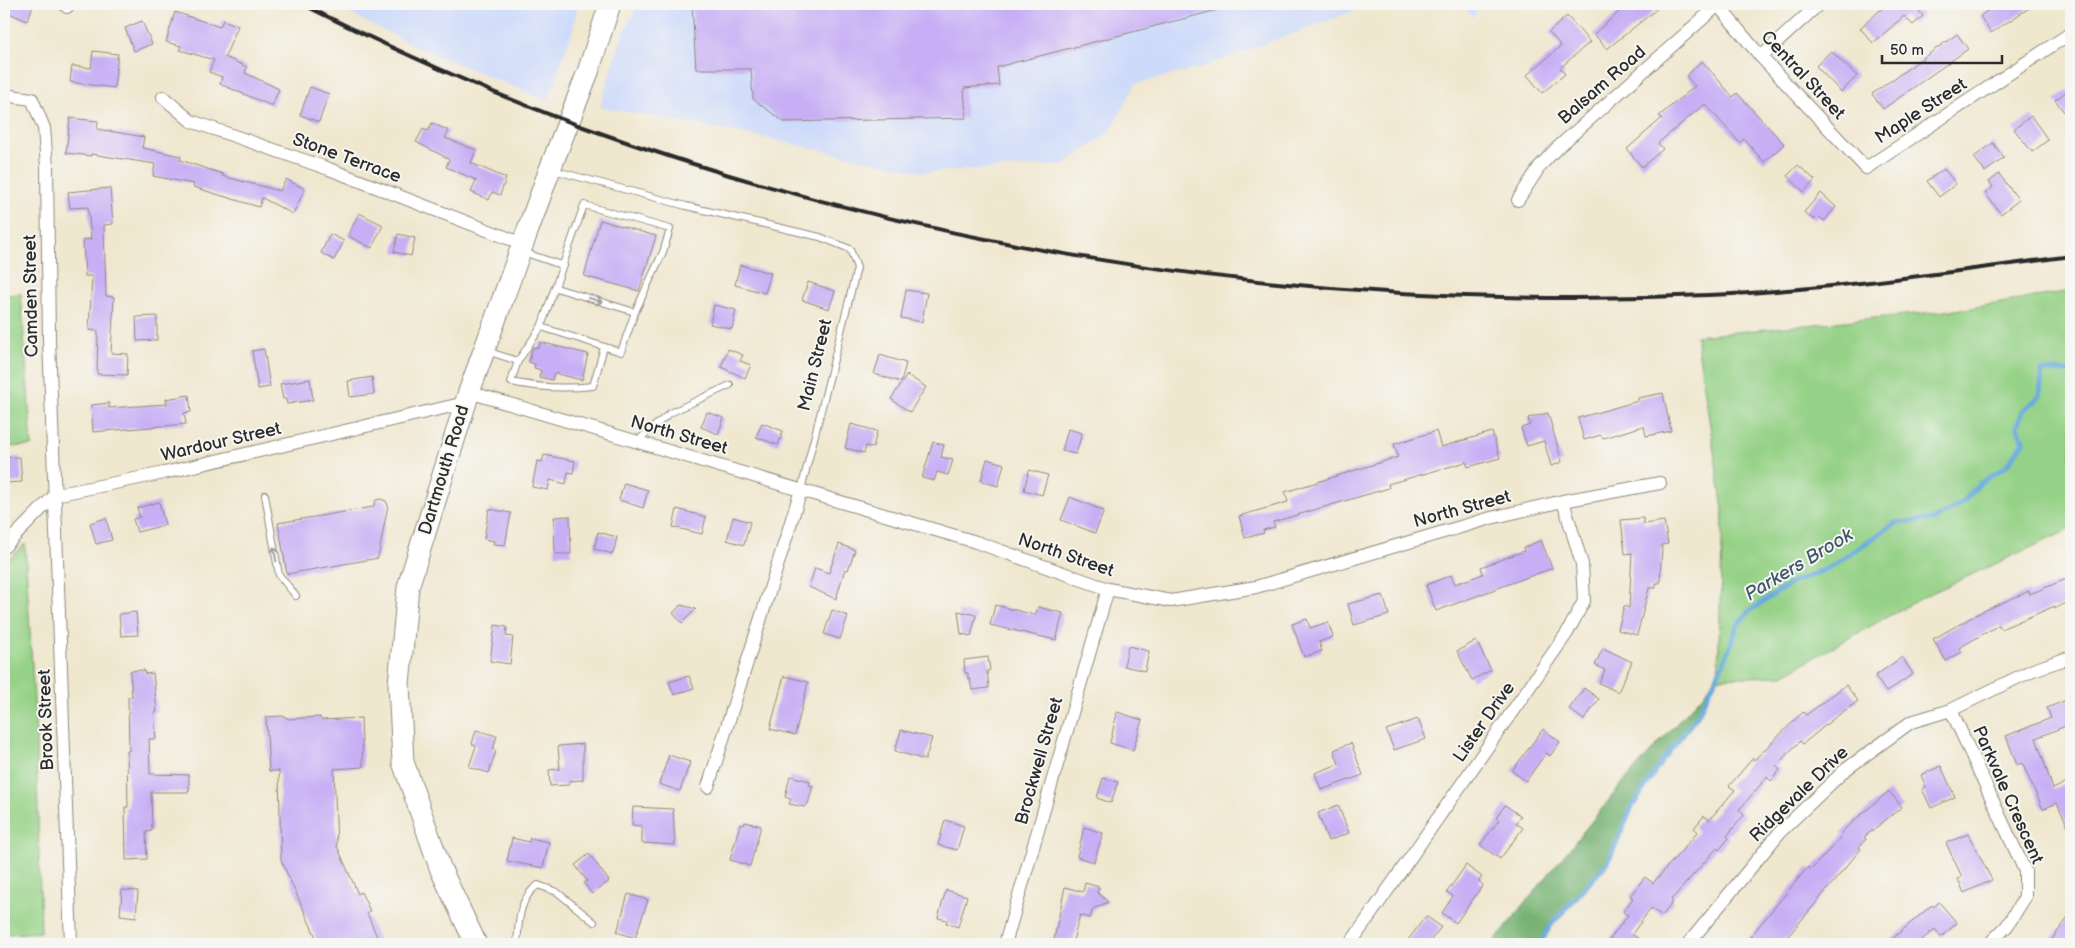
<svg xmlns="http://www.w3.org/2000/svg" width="2075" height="948" viewBox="0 0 2075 948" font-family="'Balsamiq Sans',sans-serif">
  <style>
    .built { fill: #cedafa }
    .green { fill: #95d186; stroke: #607e58 }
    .forest { fill: #78b373; stroke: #526f4f }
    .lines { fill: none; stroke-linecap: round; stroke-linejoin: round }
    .stream { stroke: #69aadd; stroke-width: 5 }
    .building { fill: #c8aff5 }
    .service-casing { stroke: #8e897d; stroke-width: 8 }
    .minor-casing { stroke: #8e897d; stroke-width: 14 }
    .primary-casing { stroke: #8e897d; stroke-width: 23 }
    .service { stroke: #fff; stroke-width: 6 }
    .minor { stroke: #fff; stroke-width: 12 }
    .primary { stroke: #fff; stroke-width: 21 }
    .rail { stroke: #2b2b2b; stroke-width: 4 }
    .oneway { stroke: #a0a0a0 }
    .labels { text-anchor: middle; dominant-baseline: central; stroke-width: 4; stroke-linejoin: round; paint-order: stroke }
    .street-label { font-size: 18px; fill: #2b2b2b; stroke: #f6f6f2 }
    .water-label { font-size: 19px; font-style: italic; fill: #415769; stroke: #f6f6f2 }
  </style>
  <rect width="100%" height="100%" fill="#f6f6f2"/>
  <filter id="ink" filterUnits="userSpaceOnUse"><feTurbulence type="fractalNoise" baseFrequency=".02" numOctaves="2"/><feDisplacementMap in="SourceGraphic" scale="10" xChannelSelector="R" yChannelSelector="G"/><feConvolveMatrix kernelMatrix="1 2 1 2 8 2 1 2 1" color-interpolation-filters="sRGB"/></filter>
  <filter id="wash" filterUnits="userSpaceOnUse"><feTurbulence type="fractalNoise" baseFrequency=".0096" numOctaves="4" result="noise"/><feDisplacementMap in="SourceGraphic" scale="20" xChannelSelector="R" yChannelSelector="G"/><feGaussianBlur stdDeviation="1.12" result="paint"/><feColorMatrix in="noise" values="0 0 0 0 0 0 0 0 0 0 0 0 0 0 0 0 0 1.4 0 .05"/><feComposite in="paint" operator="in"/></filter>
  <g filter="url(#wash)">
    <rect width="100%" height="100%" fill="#f0e7cf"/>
    <path class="built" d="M 331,4 L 578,4 L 573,29 L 548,101 L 415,46 Z
      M 638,4 L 1373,4 L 1200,68 L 1135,84 L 1110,132 L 1063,165 L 923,172 L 736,132 L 600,107 L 620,41 Z
      M 1461,4 L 1481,4 L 1473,17 Z"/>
    <path class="green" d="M 2071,291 L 2071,529 L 1923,597 L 1781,676 L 1718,678 L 1723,509 L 1696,336 L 1965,309 Z
      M 21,294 L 32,446 L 4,447 L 4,295 Z
      M 25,544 L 36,735 L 41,932 L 4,934 L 4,563 Z"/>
    <path class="forest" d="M 1718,678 L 1697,716 L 1662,761 L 1632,807 L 1608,862 L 1550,926 L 1540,944 L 1492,944 L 1626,779 Z"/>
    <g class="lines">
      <path class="stream" d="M 1540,944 L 1550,926 L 1608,862 L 1632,807 L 1662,761 L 1697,716 L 1726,658 L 1737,626 L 1749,611 L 1790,584 L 1831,567 L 1895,523 L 1936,519 L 1964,501 L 1980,483 L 2006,466 L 2024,442 L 2017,426 L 2023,411 L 2040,396 L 2042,371 L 2071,371"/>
    </g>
    <g id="blocks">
      <path class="building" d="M 4,4 L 34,4 L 27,21 L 4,11 Z
        M 692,4 L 1224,4 L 1225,8 L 997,67 L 999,85 L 964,88 L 966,118 L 784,122 L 753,99 L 751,69 L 696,69 Z
        M 1628,4 L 1663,4 L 1607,49 L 1594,34 Z
        M 1887,4 L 1918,4 L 1915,6 L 1923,16 L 1913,25 L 1904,16 L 1873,43 L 1860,28 Z
        M 1997,4 L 2035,4 L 1991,33 L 1980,16 Z
        M 175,12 L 220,27 L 223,20 L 238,26 L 225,57 L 247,67 L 245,73 L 279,89 L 272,106 L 220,84 L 222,77 L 209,72 L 214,60 L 180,50 L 181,46 L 166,42 Z
        M 1567,16 L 1590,42 L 1560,68 L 1565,74 L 1542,93 L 1527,75 L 1561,46 L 1549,32 Z
        M 142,21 L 152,44 L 134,51 L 125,28 Z
        M 1957,34 L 1968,49 L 1883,109 L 1872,94 Z
        M 93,51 L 118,54 L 114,88 L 70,82 L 72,66 L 91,68 Z
        M 1831,51 L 1857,76 L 1841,92 L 1816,66 Z
        M 1702,61 L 1733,97 L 1737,93 L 1784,144 L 1764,162 L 1744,139 L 1740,143 L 1705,104 L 1658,143 L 1663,149 L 1642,167 L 1627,149 L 1662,118 L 1659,116 L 1695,86 L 1686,76 Z
        M 310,87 L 329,94 L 319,122 L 300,115 Z
        M 2071,88 L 2071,121 L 2055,100 Z
        M 2031,116 L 2048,140 L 2032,152 L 2014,129 Z
        M 70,118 L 98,121 L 97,129 L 144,137 L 142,148 L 181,156 L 180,160 L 223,174 L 222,176 L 280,191 L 286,179 L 305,189 L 293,214 L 262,198 L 259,207 L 193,187 L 194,184 L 153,176 L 155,164 L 91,154 L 91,156 L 66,153 Z
        M 432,123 L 449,131 L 445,138 L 476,150 L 471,163 L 506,178 L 500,195 L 492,192 L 489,200 L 471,192 L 476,180 L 446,167 L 449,159 L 416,142 L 423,129 L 428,131 Z
        M 1993,143 L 2004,158 L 1985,172 L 1974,157 Z
        M 1798,165 L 1815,180 L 1804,192 L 1787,176 Z
        M 1944,169 L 1956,184 L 1939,197 L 1927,181 Z
        M 1999,174 L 2019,200 L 2001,214 L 1985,193 L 1993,187 L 1989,182 Z
        M 110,188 L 113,224 L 104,225 L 106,296 L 114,297 L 111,353 L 128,354 L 127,375 L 97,374 L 98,331 L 89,330 L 92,276 L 85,276 L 83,240 L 91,239 L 88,207 L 70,208 L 68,192 Z
        M 1821,193 L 1836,207 L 1824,221 L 1818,216 L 1814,220 L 1804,212 Z
        M 359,213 L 383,225 L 372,248 L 348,236 Z
        M 600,220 L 656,236 L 639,291 L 584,276 Z
        M 330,234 L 344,241 L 334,260 L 321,253 Z
        M 398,234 L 415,238 L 411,256 L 394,252 Z
        M 740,265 L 771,273 L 765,293 L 735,285 Z
        M 808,282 L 835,291 L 829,309 L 802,300 Z
        M 906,290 L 927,293 L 922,322 L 901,318 Z
        M 714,305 L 736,310 L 732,329 L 710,324 Z
        M 157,316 L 157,340 L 137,341 L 136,317 Z
        M 540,342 L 588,354 L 582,380 L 554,373 L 552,380 L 539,377 L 541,370 L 534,368 L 535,364 L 529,362 L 532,350 L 534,347 L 539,348 Z
        M 264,349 L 270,387 L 258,389 L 252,351 Z
        M 728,349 L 743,355 L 740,361 L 751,365 L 745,378 L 721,367 Z
        M 880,355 L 906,363 L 901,382 L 874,374 Z
        M 907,375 L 926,387 L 910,412 L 891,399 Z
        M 372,377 L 374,394 L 350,397 L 348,381 Z
        M 310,379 L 313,400 L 287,404 L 286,399 L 283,399 L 280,384 Z
        M 1663,393 L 1671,431 L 1646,436 L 1644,426 L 1603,438 L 1601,435 L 1584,440 L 1578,418 L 1638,401 L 1638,398 Z
        M 189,395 L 191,412 L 184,413 L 186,424 L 93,432 L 91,405 L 109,403 L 109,408 L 167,404 L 166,399 Z
        M 707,412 L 724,418 L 718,434 L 701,427 Z
        M 1548,413 L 1562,462 L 1551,466 L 1544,441 L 1527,446 L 1521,428 L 1530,425 L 1528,418 Z
        M 762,423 L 783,431 L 778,445 L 756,437 Z
        M 851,424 L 877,431 L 873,448 L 866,446 L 864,453 L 845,448 Z
        M 1068,429 L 1082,433 L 1076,454 L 1062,451 Z
        M 1436,431 L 1441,447 L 1492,432 L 1500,458 L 1468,467 L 1466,462 L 1388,484 L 1389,488 L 1273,522 L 1275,527 L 1263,530 L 1264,533 L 1245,538 L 1239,516 L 1288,502 L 1285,492 L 1398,457 L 1394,444 Z
        M 933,442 L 944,445 L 941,457 L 953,460 L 948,475 L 937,472 L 934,481 L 922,478 Z
        M 544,455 L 575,461 L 573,473 L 568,472 L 566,484 L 550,480 L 548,490 L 532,487 L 537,461 L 542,462 Z
        M 20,457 L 22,482 L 4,483 L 4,458 Z
        M 987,459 L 1004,464 L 998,486 L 981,481 Z
        M 1029,470 L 1048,475 L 1042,495 L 1024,490 Z
        M 624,483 L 648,490 L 643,508 L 619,500 Z
        M 1070,497 L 1104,511 L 1095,533 L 1061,520 Z
        M 380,499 L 386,501 L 388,505 L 378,558 L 287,574 L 278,523 L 373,507 L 376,500 Z
        M 159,502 L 165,525 L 137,532 L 133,519 L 140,517 L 137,508 Z
        M 489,509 L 511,513 L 505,545 L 493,544 L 494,541 L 484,539 Z
        M 677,509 L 706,517 L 702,534 L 673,527 Z
        M 570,516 L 571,554 L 555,554 L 554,517 Z
        M 733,517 L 750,522 L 744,545 L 727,540 Z
        M 106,518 L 112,540 L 96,544 L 90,523 Z
        M 1643,518 L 1644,524 L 1664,521 L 1668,544 L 1662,545 L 1660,583 L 1656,583 L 1656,588 L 1649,588 L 1637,635 L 1618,630 L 1624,606 L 1629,608 L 1632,553 L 1625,554 L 1621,520 Z
        M 598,532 L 617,537 L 613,554 L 594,549 Z
        M 1541,540 L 1552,568 L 1436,611 L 1426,585 L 1451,575 L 1455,584 L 1483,574 L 1481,567 L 1524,551 L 1523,548 Z
        M 839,544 L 855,550 L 848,570 L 845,569 L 836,599 L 809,587 L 815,568 L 829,573 Z
        M 2071,577 L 2071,601 L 2055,608 L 2055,606 L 2001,629 L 1999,625 L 1959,648 L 1962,652 L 1946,661 L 1933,639 L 1981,612 L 2029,591 L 2030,594 Z
        M 1383,595 L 1389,615 L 1354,625 L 1348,604 Z
        M 681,605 L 696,609 L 682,623 L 673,613 Z
        M 995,605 L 1035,615 L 1038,607 L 1063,613 L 1056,640 L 990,625 Z
        M 832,610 L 848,616 L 840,639 L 824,634 Z
        M 958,611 L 976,615 L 971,636 L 961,634 Z
        M 136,612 L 138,635 L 121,636 L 119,614 Z
        M 1307,619 L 1310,628 L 1328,622 L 1333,637 L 1319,642 L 1322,651 L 1304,657 L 1292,624 Z
        M 495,625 L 507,627 L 506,636 L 513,637 L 510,664 L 490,661 Z
        M 1476,641 L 1491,670 L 1472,680 L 1457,651 Z
        M 1128,646 L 1149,651 L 1145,671 L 1124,666 Z
        M 1603,648 L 1632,662 L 1618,692 L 1599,683 L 1605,670 L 1595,665 Z
        M 988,657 L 990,670 L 987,671 L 989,688 L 972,690 L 970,679 L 968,679 L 968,673 L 965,673 L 964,660 Z
        M 1902,657 L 1913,674 L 1886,692 L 1875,676 Z
        M 144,670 L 145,674 L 153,673 L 157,712 L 154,712 L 156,739 L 149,739 L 150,774 L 189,775 L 189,792 L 151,792 L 152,831 L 146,832 L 147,859 L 126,860 L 125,807 L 128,807 L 127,751 L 129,751 L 128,697 L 132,697 L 130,671 Z
        M 689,676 L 694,688 L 674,695 L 669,682 Z
        M 784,676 L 808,682 L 795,735 L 770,729 Z
        M 1846,685 L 1858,701 L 1833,719 L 1803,744 L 1800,741 L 1776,766 L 1780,770 L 1771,781 L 1767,777 L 1739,810 L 1744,815 L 1727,836 L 1729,838 L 1719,850 L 1717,848 L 1671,900 L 1673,902 L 1662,916 L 1651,908 L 1632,934 L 1645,944 L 1606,944 L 1628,915 L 1623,912 L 1633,898 L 1630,896 L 1645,877 L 1653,883 L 1698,832 L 1694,828 L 1704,816 L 1709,820 L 1735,790 L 1729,786 L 1753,758 L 1754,760 L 1803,712 L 1806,715 Z
        M 1584,688 L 1599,699 L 1584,720 L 1569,709 Z
        M 2071,698 L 2071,724 L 2036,738 L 2053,789 L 2071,780 L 2071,833 L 2057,803 L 2043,809 L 2022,763 L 2017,765 L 2006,736 L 2051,718 L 2047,708 Z
        M 1117,712 L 1142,720 L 1133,750 L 1110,743 Z
        M 283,716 L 289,719 L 320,717 L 321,720 L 361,718 L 363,767 L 334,769 L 337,846 L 358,894 L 361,892 L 370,911 L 367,913 L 380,944 L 319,944 L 281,860 L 279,771 L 269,771 L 266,717 Z
        M 1418,719 L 1426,739 L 1394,750 L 1386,730 Z
        M 1543,729 L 1560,742 L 1550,756 L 1546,753 L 1526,781 L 1512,771 Z
        M 476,730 L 497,736 L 493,749 L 496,751 L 489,773 L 469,767 L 476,746 L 472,744 Z
        M 901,730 L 932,738 L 925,760 L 895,751 Z
        M 1351,743 L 1363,775 L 1321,790 L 1315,773 L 1339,764 L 1334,750 Z
        M 583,744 L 583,780 L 569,781 L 569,785 L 550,786 L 549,770 L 560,769 L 558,746 Z
        M 669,755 L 690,762 L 680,791 L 659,784 Z
        M 1941,766 L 1955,797 L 1931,808 L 1922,789 L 1926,787 L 1921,775 Z
        M 790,776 L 810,781 L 809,785 L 813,786 L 808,804 L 806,804 L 805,807 L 789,804 L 791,799 L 785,797 Z
        M 1103,778 L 1118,782 L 1111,803 L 1097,798 Z
        M 1889,791 L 1902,807 L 1864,837 L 1866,839 L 1859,847 L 1861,849 L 1785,940 L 1783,938 L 1778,944 L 1744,944 L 1808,867 L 1811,870 L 1843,835 L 1841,833 L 1848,826 Z
        M 1338,805 L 1349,833 L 1328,841 L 1318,813 Z
        M 1505,805 L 1521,816 L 1516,823 L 1523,828 L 1500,859 L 1480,845 L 1499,820 L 1496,818 Z
        M 633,807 L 673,809 L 675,845 L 642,843 L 642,826 L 632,825 Z
        M 945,820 L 964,826 L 957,850 L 938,845 Z
        M 745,822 L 761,826 L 750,866 L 730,860 L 740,824 L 744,825 Z
        M 1084,827 L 1103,833 L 1094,862 L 1077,857 Z
        M 1968,834 L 1992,880 L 1964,893 L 1958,879 L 1962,877 L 1946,843 Z
        M 512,838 L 529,842 L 530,838 L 549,842 L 543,868 L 507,861 Z
        M 589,854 L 609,881 L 592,894 L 584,883 L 587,881 L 575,865 Z
        M 1466,865 L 1482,877 L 1479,881 L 1483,885 L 1456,923 L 1442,913 L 1453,896 L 1447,892 Z
        M 1085,883 L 1099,887 L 1097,892 L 1108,902 L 1093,909 L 1090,918 L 1080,915 L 1072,944 L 1053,944 L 1065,887 L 1083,892 Z
        M 122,890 L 138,891 L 136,917 L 120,915 Z
        M 946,890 L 967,896 L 958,927 L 946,923 L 947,920 L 938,918 Z
        M 628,894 L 648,900 L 635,938 L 617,932 Z
        M 1939,902 L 1957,923 L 1941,937 L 1935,929 L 1917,944 L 1886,944 L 1932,905 L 1934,907 Z
        M 2071,914 L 2071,944 L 2060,944 L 2052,939 Z
        M 1426,916 L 1441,927 L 1428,944 L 1405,944 Z"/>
    </g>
  </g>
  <g filter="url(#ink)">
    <use href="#blocks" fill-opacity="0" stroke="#8e897d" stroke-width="1"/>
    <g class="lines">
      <defs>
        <path id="service" d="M 553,170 L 686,206 L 820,237 L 850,249 L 857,268 L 801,490
          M 584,205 L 670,229 L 663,252 L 635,312 L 621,352 L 541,327 Z
          M 523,252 L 564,266
          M 556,288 L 635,312
          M 486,351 L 518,361 L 511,382 C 539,388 565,389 593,386 L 604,347
          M 518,361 L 541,327
          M 637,441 L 670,413 L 730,385
          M 265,495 L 279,575 L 296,596
          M 517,944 C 519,922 518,899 538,885 L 557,892 L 594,922"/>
        <path id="minor" d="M 64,4 L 67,7
          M 1717,4 L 1761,57 L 1866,168 L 2071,33
          M 1761,57 L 1819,4
          M 4,95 L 32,99 L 44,128 L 47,167 L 49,339 L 71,944
          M 163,97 L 191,121 L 329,169 L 523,244
          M 1518,200 L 1540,166 L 1556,149 L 1718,5
          M 469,392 L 976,542 L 1108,589 L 1171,601 L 1256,587 L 1491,518 L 1563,501 L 1660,483
          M 4,547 L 55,495 L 164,473 L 465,403
          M 1951,710 L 2025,871 L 2025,897 L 2007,926 L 1989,944
          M 708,787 L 801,490
          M 1005,944 L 1108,589
          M 1350,944 L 1567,633 L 1584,601 L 1582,564 L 1563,501
          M 1688,944 L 1780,832 L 1845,770 L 1911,722 L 1951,710 L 2033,670 L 2071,657"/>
        <path id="primary" d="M 476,944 L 441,870 L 403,762 L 399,684 L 408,587 L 469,392 L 550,169 L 588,72 L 610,4"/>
      </defs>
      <use href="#service" class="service-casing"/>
      <use href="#minor" class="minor-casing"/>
      <use href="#primary" class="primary-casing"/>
      <use href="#service" class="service"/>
      <use href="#minor" class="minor"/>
      <use href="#primary" class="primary"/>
      <path class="rail" d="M 302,4 C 394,50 488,93 586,128 C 943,256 1329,312 1708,295 C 1830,290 1950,272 2071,256"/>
    </g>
    <defs><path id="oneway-shaft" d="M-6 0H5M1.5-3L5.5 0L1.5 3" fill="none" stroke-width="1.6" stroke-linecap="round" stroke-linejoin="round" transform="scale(1.25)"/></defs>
    <g class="oneway">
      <use href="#oneway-shaft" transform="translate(595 300) rotate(17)"/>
      <use href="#oneway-shaft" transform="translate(275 554) rotate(-100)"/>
    </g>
  </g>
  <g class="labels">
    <g class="street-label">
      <text transform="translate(1803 75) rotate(47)">Central Street</text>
      <text transform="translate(1602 85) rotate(-41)">Balsam Road</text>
      <text transform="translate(1921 111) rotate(-33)">Maple Street</text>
      <text transform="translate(347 158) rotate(20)">Stone Terrace</text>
      <text transform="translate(31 296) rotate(-91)">Camden Street</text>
      <text transform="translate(815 365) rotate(-76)">Main Street</text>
      <text transform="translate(679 435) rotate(16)">North Street</text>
      <text transform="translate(221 442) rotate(-13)">Wardour Street</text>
      <text transform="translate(444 470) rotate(-73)">Dartmouth Road</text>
      <text transform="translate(1462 509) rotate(-15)">North Street</text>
      <text transform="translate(1066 555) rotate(19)">North Street</text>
      <text transform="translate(46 720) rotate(-92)">Brook Street</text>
      <text transform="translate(1484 722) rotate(-55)">Lister Drive</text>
      <text transform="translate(1039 761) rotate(-74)">Brockwell Street</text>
      <text transform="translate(1799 794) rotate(-44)">Ridgevale Drive</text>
      <text transform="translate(2008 795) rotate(66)">Parkvale Crescent</text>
    </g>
    <g class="water-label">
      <text transform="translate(1799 565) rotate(-31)">Parkers Brook</text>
    </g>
  </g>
  <rect width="2075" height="948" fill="none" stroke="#f6f6f2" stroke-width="20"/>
  <path d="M1882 55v8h120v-8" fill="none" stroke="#2b2b2b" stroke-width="2.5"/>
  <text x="1890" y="55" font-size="15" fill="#2b2b2b" stroke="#f6f6f2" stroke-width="4" paint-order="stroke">50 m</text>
</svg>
